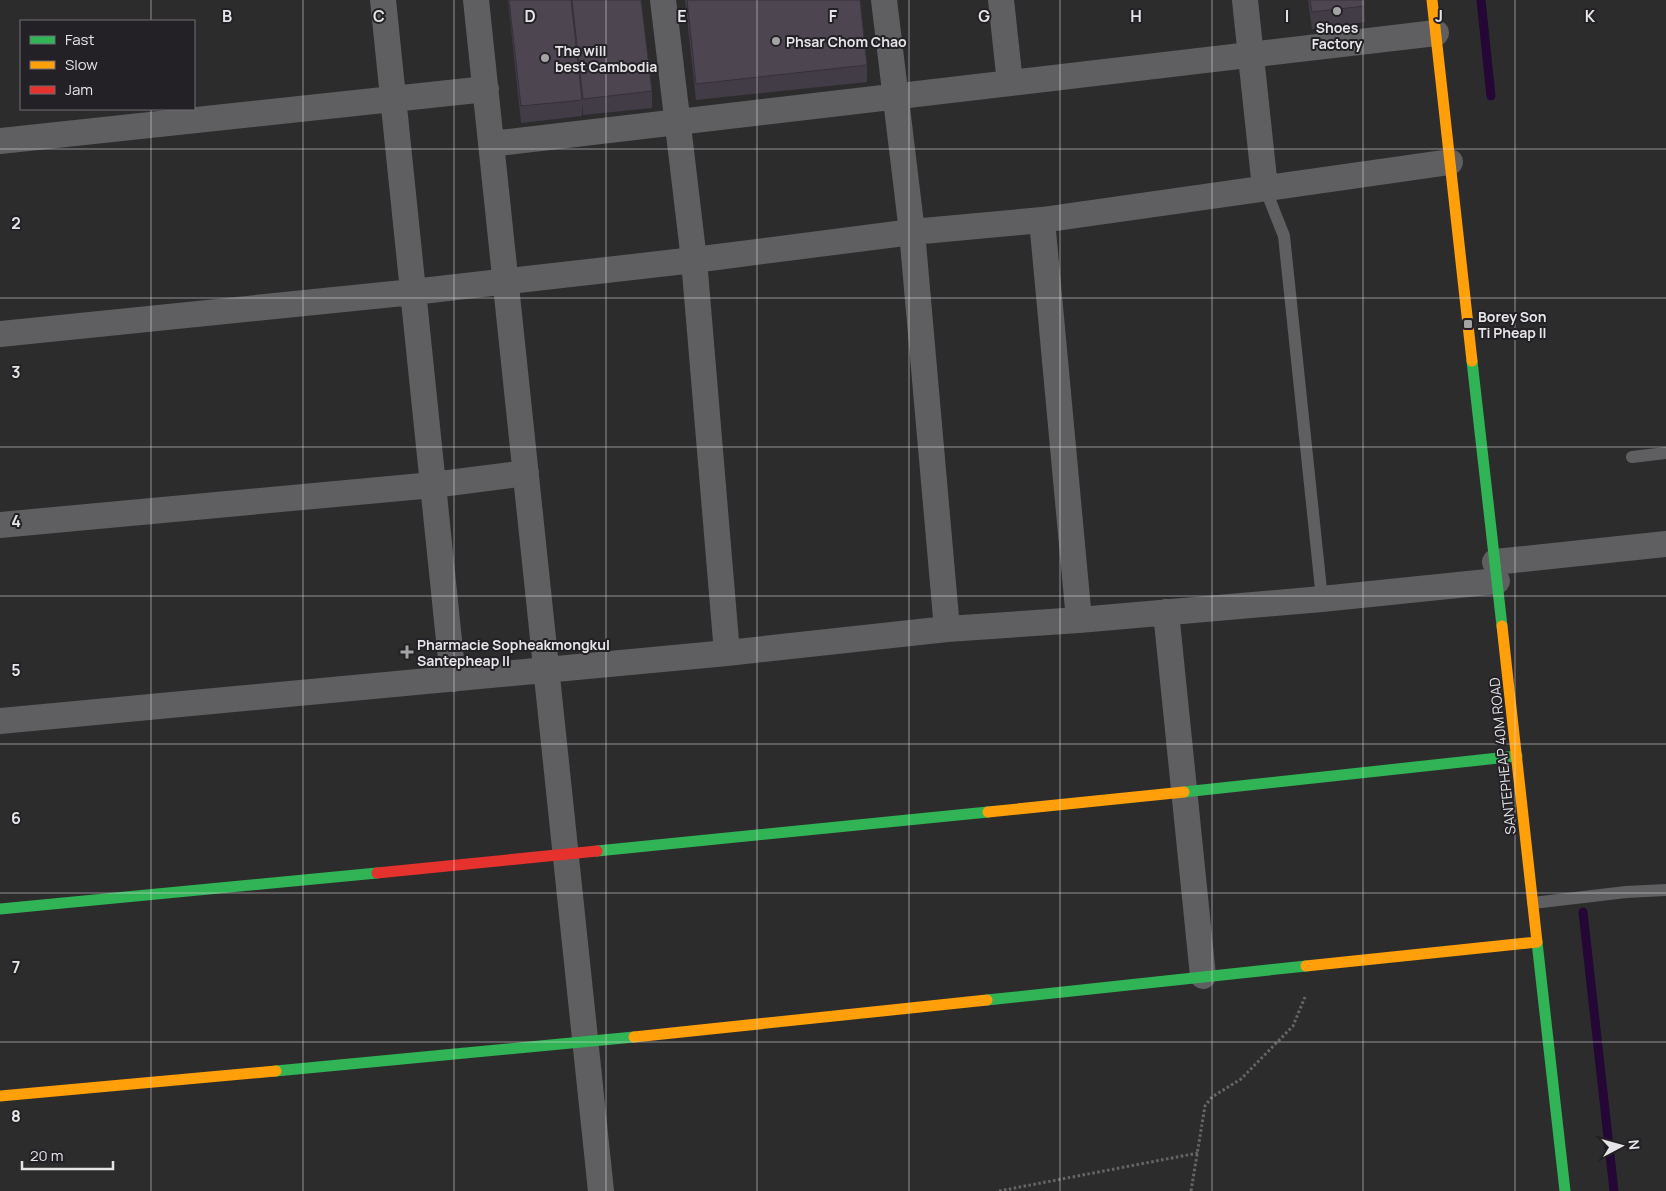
<svg xmlns="http://www.w3.org/2000/svg" width="1666" height="1191" viewBox="0 0 1666 1191" font-family="Manrope,sans-serif">
  <style>
    .lines { fill: none; stroke-linecap: round; stroke-linejoin: round }
    .stream { stroke: #240734; stroke-width: 9 }
    .path { stroke: #666667; stroke-width: 3; stroke-dasharray: 2.5 2.5; stroke-linecap: butt }
    .lane { stroke: #5f5e60; stroke-width: 12 }
    .street { stroke: #5f5e60; stroke-width: 26 }
    .fast { stroke: #30b455; stroke-width: 11 }
    .slow { stroke: #ff9f0a; stroke-width: 11 }
    .jam { stroke: #e5322d; stroke-width: 11 }
    .wall { fill: #423c46 }
    .building { fill: #4d4651; stroke: #363139 }
    .grid { fill: none; stroke: #e5e4e6; stroke-width: 1; stroke-opacity: 0.55 }
    .poi-dot { fill: #a5a4a5; stroke: #232125; stroke-width: 2 }
    .labels { text-anchor: middle; dominant-baseline: central; stroke-width: 4; stroke-linejoin: round; paint-order: stroke }
    .poi-label { font-size: 14px; font-weight: bold; fill: #e5e4e6; stroke: #232125; text-anchor: start }
    .street-label { font-size: 14px; fill: #e5e4e6; stroke: #232125 }
    .grid-label { font-size: 16px; text-anchor: middle; font-weight: bold; fill: #e5e4e6; stroke: #232125; stroke-width: 4; stroke-linejoin: round; paint-order: stroke }
  </style>
  <rect width="100%" height="100%" fill="#2d2c2d"/>
  <g class="lines">
    <path class="stream" d="M 1481,0 L 1491,96
      M 1583,912 L 1614,1191"/>
    <path class="path" d="M 999,1191 L 1198,1153
      M 1191,1191 L 1205,1106 L 1212,1097 L 1241,1079 L 1293,1026 L 1305,997"/>
    <path class="lane" d="M 1265,188 L 1284,236 L 1322,599
      M 1632,457 L 1666,453
      M 1533,903 L 1626,892 L 1666,890"/>
    <path class="street" d="M 383,0 L 453,679
      M 476,0 L 601,1191
      M 663,0 L 694,260 L 727,653
      M 884,0 L 912,232 L 947,629
      M 1001,0 L 1010,83
      M 1245,0 L 1265,188
      M 0,141 L 486,89
      M 491,144 L 1436,33
      M 1042,220 L 1079,620
      M 0,334 L 413,292 L 694,260 L 912,232 L 1042,220 L 1450,162
      M 0,525 L 433,485 L 526,473
      M 1495,562 L 1666,544
      M 1166,612 L 1203,976
      M 0,721 L 727,653 L 947,629 L 1079,620 L 1322,599 L 1497,581"/>
    <path class="fast" d="M 1472,361 L 1502,626
      M 1184,792 L 1517,756
      M 597,851 L 988,812
      M 0,909 L 377,873
      M 1537,942 L 1565,1191
      M 987,1000 L 1306,966
      M 276,1071 L 634,1037"/>
    <path class="slow" d="M 1432,0 L 1472,361
      M 1502,626 L 1537,942
      M 988,812 L 1184,792
      M 1306,966 L 1537,942
      M 634,1037 L 987,1000
      M 0,1096 L 276,1071"/>
    <path class="jam" d="M 377,873 L 597,851"/>
  </g>
  <path class="wall" d="M 508,0 L 641,0 L 652,91 L 652,108 L 583,115 L 582,103 L 582,116 L 521,123 Z
    M 685,0 L 860,0 L 867,65 L 867,82 L 696,100 Z
    M 1308,0 L 1364,0 L 1365,22 L 1312,29 Z"/>
  <path class="building" d="M 509,0 L 571,0 L 582,100 L 521,106 Z
    M 572,0 L 641,0 L 652,91 L 583,99 Z
    M 687,0 L 860,0 L 867,65 L 696,84 Z
    M 1310,0 L 1364,0 L 1365,6 L 1312,12 Z"/>
  <path class="grid" d="M 151,0 L 151,21M 303,0 L 303,1191M 454,0 L 454,1191M 606,0 L 606,1191M 757,0 L 757,1191M 909,0 L 909,1191M 1060,0 L 1060,1191M 1212,0 L 1212,1191M 1363,0 L 1363,1191M 1515,0 L 1515,1191M 151,109 L 151,1191M 0,149 L 1666,149M 0,298 L 1666,298M 0,447 L 1666,447M 0,596 L 1666,596M 0,744 L 1666,744M 0,893 L 1666,893M 0,1042 L 1666,1042"/>
  <g class="poi-dot">
    <circle cx="1337" cy="11" r="5"/>
    <circle cx="776" cy="41" r="5"/>
    <circle cx="545" cy="58" r="5"/>
    <rect x="1463" y="319" width="10" height="10" rx="2.5"/>
    <path d="M404.5 644.5h5v5h5v5h-5v5h-5v-5h-5v-5h5z"/>
  </g>
  <g class="labels">
    <g class="poi-label">
      <text x="1337" y="27" text-anchor="middle">Shoes<tspan x="1337" dy="16">Factory</tspan></text>
      <text x="786" y="41">Phsar Chom Chao</text>
      <text x="555" y="50">The will<tspan x="555" dy="16">best Cambodia</tspan></text>
      <text x="1478" y="316">Borey Son<tspan x="1478" dy="16">Ti Pheap II</tspan></text>
      <text x="417" y="644">Pharmacie Sopheakmongkul<tspan x="417" dy="16">Santepheap II</tspan></text>
    </g>
    <g class="street-label">
      <text transform="translate(1502 756) rotate(-96)">SANTEPHEAP 40M ROAD</text>
    </g>
  </g>
  <g class="grid-label">
    <text x="227" y="22">B</text>
    <text x="379" y="22">C</text>
    <text x="530" y="22">D</text>
    <text x="682" y="22">E</text>
    <text x="833" y="22">F</text>
    <text x="984" y="22">G</text>
    <text x="1136" y="22">H</text>
    <text x="1287" y="22">I</text>
    <text x="1439" y="22">J</text>
    <text x="1590" y="22">K</text>
    <text x="16" y="229">2</text>
    <text x="16" y="378">3</text>
    <text x="16" y="527">4</text>
    <text x="16" y="676">5</text>
    <text x="16" y="824">6</text>
    <text x="16" y="973">7</text>
    <text x="16" y="1122">8</text>
  </g>
  <rect x="20" y="20" width="175" height="90" fill="#232125" stroke="#716f72"/>
  <rect x="30" y="36" width="25" height="8" fill="#30b455" stroke="#716f72"/>
  <text x="65" y="45" font-size="15" fill="#e5e4e6">Fast</text>
  <rect x="30" y="61" width="25" height="8" fill="#ff9f0a" stroke="#716f72"/>
  <text x="65" y="70" font-size="15" fill="#e5e4e6">Slow</text>
  <rect x="30" y="86" width="25" height="8" fill="#e5322d" stroke="#716f72"/>
  <text x="65" y="95" font-size="15" fill="#e5e4e6">Jam</text>
  <g transform="translate(1621 1146) rotate(84)" stroke="#232125" stroke-width="4" paint-order="stroke">
  <path d="M0-4L9 19L0 12L-9 19Z" fill="#e5e4e6"/>
  <text y="-8" font-size="14" font-weight="bold" text-anchor="middle" fill="#e5e4e6">N</text>
  </g>
  <path d="M22 1161v8h91v-8" fill="none" stroke="#e5e4e6" stroke-width="2.5"/>
  <text x="30" y="1161" font-size="15" fill="#e5e4e6" stroke="#232125" stroke-width="4" paint-order="stroke">20 m</text>
</svg>
